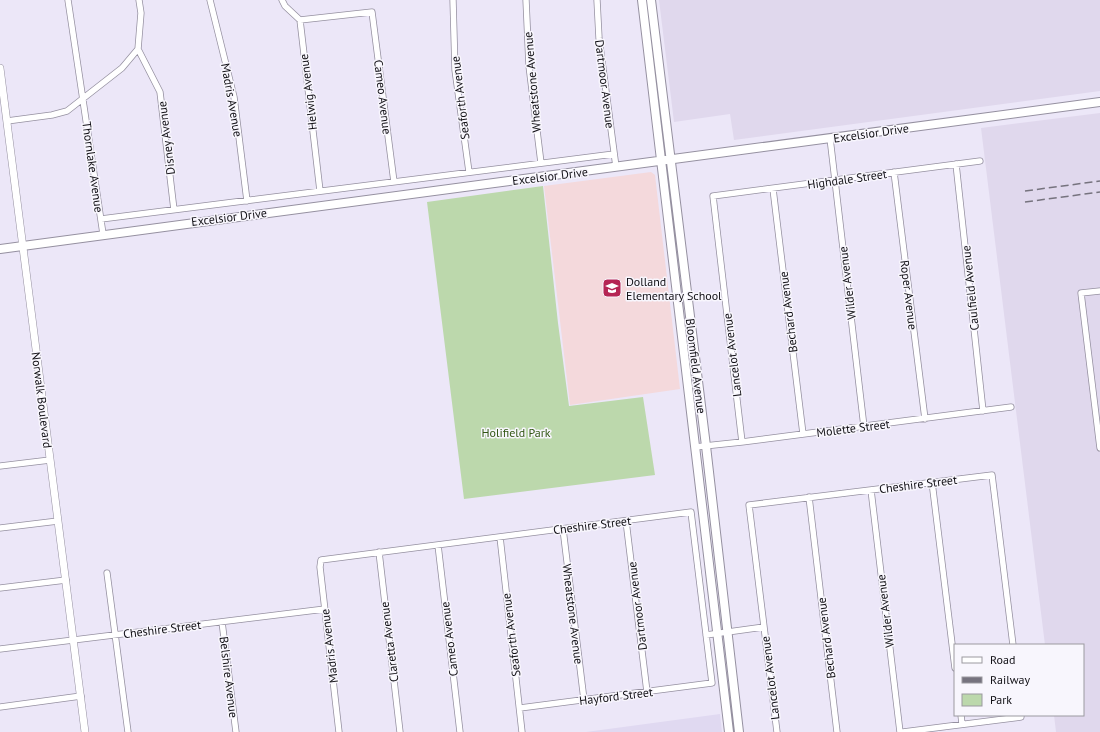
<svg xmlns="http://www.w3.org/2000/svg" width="1100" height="732" viewBox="0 0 1100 732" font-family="'PT Sans',sans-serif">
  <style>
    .built { fill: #e0d9f1 }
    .industrial { fill: #e0d8ed }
    .education { fill: #f4d9dc }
    .green { fill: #bcd8ac }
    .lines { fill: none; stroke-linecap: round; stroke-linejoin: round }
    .minor-casing { stroke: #9590a0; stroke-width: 7 }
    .tertiary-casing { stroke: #9590a0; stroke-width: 8 }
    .secondary-casing { stroke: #9590a0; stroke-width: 10 }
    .minor { stroke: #fff; stroke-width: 5.5 }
    .tertiary { stroke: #fff; stroke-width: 7 }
    .secondary { stroke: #fff; stroke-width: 8 }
    .rail { stroke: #76737e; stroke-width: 1.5; stroke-dasharray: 8 4; stroke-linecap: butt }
    .labels { text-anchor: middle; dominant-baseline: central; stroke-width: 3; stroke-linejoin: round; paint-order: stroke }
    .street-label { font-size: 12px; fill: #100f14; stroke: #f8f6fd }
    .poi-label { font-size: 12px; fill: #100f14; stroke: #f8f6fd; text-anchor: start }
    .park-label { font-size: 12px; fill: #315613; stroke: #f8f6fd }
  </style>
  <rect width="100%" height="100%" fill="#ece7f8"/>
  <path class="built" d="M 720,714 L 722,732 L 586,732 Z"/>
  <path class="industrial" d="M 659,0 L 1100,0 L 1100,91 L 734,140 L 730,114 L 674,122 Z
    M 1100,113 L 1100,732 L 1056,732 L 1054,715 L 1083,715 L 1083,645 L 1045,645 L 981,128 Z"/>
  <path class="education" d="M 651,172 L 655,175 L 680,389 L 570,405 L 544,186 Z"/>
  <path class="green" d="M 543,186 L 558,323 L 569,406 L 643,397 L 655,475 L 464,499 L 427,202 Z"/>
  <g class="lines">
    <defs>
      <path id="minor" d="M 68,0 L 103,234
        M 139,0 L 141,13 L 138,49 L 160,92 L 174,210
        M 210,0 L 234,97 L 247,201
        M 282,0 L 285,6 L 300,20 L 320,191
        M 453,0 L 455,70 L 469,172
        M 526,0 L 529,66 L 541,163
        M 597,0 L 599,38 L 616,167
        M 300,20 L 372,12 L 394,182
        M 7,121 L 52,115 L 67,111 L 122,68 L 138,49
        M 830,138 L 864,427
        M 956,164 L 983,411
        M 894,172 L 925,419
        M 773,189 L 803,434
        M 101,219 L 614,154
        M 1100,291 L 1081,293 L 1100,448
        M 742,442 L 713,196 L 980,161
        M 695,447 L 742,442 L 1011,407
        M 0,466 L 50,460
        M 932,482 L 955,668
        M 871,490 L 900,732
        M 809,497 L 837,732
        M 626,521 L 647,692
        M 0,528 L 58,521
        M 563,529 L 584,700
        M 500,537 L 522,732
        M 438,545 L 460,732
        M 379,552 L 400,732
        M 107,573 L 128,732
        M 0,588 L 66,580
        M 222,622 L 236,732
        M 706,635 L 764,627
        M 0,649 L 325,609
        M 0,707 L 81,696
        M 961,715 L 962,724
        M 339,732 L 320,567 L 321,560 L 691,512 L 712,683 L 520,708
        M 777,732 L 749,505 L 992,475 L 1013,645
        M 903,732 L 1021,717 L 1021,715"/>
      <path id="tertiary" d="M 0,68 L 85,732"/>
      <path id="secondary" d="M 642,0 L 729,732
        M 651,0 L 706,446 L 739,732
        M 0,249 L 1100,102"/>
    </defs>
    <use href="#minor" class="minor-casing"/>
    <use href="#tertiary" class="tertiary-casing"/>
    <use href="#secondary" class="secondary-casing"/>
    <use href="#minor" class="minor"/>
    <use href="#tertiary" class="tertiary"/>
    <use href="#secondary" class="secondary"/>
    <path class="rail" d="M 1025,191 L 1100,181
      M 1025,202 L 1100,192"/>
  </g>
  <defs>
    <symbol id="school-square" viewBox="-11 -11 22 22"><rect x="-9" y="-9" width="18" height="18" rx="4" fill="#b52554" stroke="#f8f6fd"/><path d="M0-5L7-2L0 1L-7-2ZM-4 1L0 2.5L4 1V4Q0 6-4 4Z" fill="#fff"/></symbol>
  </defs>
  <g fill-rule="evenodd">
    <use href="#school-square" x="601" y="277" width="22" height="22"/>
  </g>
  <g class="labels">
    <g class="street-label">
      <text transform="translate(532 82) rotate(-95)">Wheatstone Avenue</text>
      <text transform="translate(605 84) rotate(83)">Dartmoor Avenue</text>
      <text transform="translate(308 92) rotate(-97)">Helwig Avenue</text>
      <text transform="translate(383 97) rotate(83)">Cameo Avenue</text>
      <text transform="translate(460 98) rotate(-97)">Seaforth Avenue</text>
      <text transform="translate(232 100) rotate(80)">Madris Avenue</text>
      <text transform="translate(871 133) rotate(-8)">Excelsior Drive</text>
      <text transform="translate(166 138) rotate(-97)">Disney Avenue</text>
      <text transform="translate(93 167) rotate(82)">Thornlake Avenue</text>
      <text transform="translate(550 176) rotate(-7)">Excelsior Drive</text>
      <text transform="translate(847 179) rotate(-8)">Highdale Street</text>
      <text transform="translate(229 217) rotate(-7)">Excelsior Drive</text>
      <text transform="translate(847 283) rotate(-97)">Wilder Avenue</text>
      <text transform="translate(970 288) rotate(-96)">Caulfield Avenue</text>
      <text transform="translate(909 295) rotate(83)">Roper Avenue</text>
      <text transform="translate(788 312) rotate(-97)">Bechard Avenue</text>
      <text transform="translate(732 355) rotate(-97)">Lancelot Avenue</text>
      <text transform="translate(696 366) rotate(83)">Bloomfield Avenue</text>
      <text transform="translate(42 400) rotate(83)">Norwalk Boulevard</text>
      <text transform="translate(853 428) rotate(-7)">Molette Street</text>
      <text transform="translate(918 484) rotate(-7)">Cheshire Street</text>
      <text transform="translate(592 525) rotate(-7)">Cheshire Street</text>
      <text transform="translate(637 606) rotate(-97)">Dartmoor Avenue</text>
      <text transform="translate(885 611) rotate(-97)">Wilder Avenue</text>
      <text transform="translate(573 614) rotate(83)">Wheatstone Avenue</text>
      <text transform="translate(162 629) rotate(-7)">Cheshire Street</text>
      <text transform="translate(511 635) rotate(-97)">Seaforth Avenue</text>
      <text transform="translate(826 638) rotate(-97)">Bechard Avenue</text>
      <text transform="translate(449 639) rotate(-97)">Cameo Avenue</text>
      <text transform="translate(389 642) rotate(-97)">Claretta Avenue</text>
      <text transform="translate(329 646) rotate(-97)">Madris Avenue</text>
      <text transform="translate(229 677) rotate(83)">Belshire Avenue</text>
      <text transform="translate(770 678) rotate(-97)">Lancelot Avenue</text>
      <text transform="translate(616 696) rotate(-7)">Hayford Street</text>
    </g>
    <g class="poi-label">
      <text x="626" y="281">Dolland<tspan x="626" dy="14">Elementary School</tspan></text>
    </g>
    <g class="park-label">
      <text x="516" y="432">Holifield Park</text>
    </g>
  </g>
  <rect x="954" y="644" width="130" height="72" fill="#f8f6fd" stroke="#9b9aa0"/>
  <rect x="962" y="657" width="20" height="6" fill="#ffffff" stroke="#9b9aa0"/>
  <text x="990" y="664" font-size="12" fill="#100f14">Road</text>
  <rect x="962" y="677" width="20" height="6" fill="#76737e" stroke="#9b9aa0"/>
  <text x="990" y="684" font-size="12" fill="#100f14">Railway</text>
  <rect x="962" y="694" width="20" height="12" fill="#bcd8ac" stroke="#9b9aa0"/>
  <text x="990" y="704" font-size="12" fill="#100f14">Park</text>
</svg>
